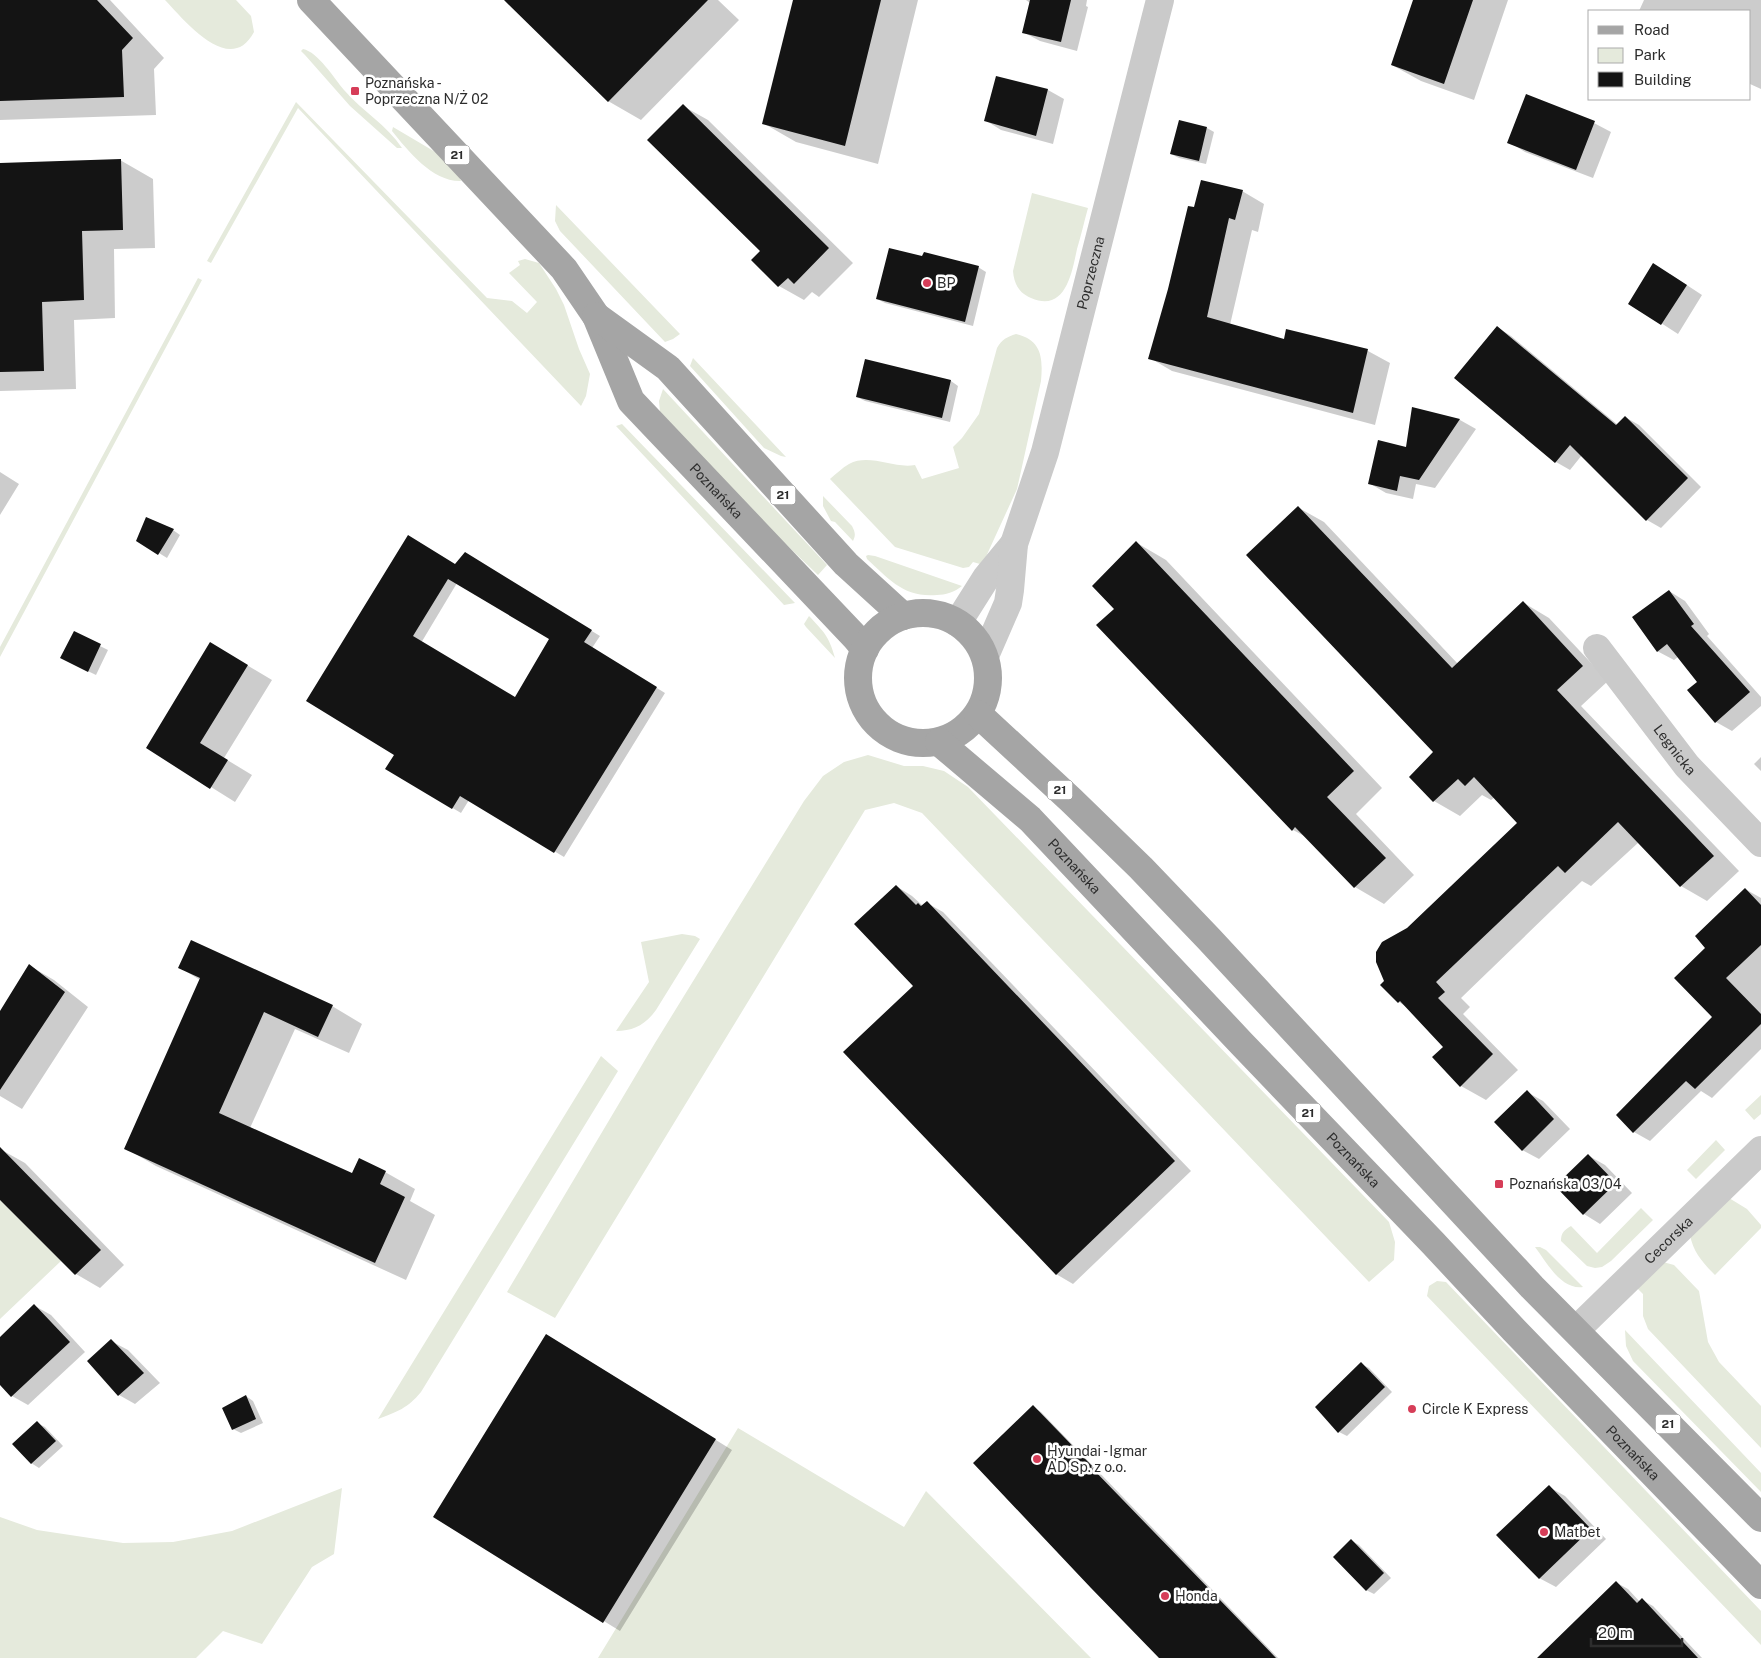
<svg xmlns="http://www.w3.org/2000/svg" width="1761" height="1658" viewBox="0 0 1761 1658" font-family="'Public Sans',sans-serif">
  <style>
    .green { fill: #e5eadc }
    .shadow { fill: #0003; fill-rule: evenodd }
    .building { fill: #141414; fill-rule: evenodd }
    .lines { fill: none; stroke-linecap: round; stroke-linejoin: round }
    .minor { stroke: #cacaca; stroke-width: 28 }
    .major { stroke: #a5a5a5; stroke-width: 28 }
    .poi-dot { fill: #d63d58; stroke: #fff; stroke-width: 2 }
    .labels { text-anchor: middle; dominant-baseline: central; stroke-width: 5; stroke-linejoin: round; paint-order: stroke }
    .shield { fill: #fff; stroke: #6c6c6c; stroke-width: 1 }
    .shield-label { font-size: 12px; font-weight: bold; fill: #2d2d2d }
    .poi-label { font-size: 14px; fill: #2d2d2d; stroke: #fff; text-anchor: start }
    .street-label { font-size: 14px; fill: #2d2d2d; stroke: #fff }
  </style>
  <rect width="100%" height="100%" fill="#fff"/>
  <path class="green" d="M 165,0 L 236,0 L 251,16 L 254,32 C 230,77 185,21 165,0 Z
    M 303,49 C 318,52 334,78 344,90 C 362,111 387,125 402,148 L 397,148 L 350,106 L 305,55 L 301,51 Z
    M 296,102 L 487,298 L 512,301 L 527,313 L 537,302 L 509,273 L 520,265 L 518,261 L 525,259 L 539,263 L 556,289 L 564,305 L 579,349 L 590,374 L 586,396 L 581,406 L 298,108 L 211,263 L 207,261 Z
    M 393,127 L 437,153 L 459,176 L 461,181 C 433,182 408,151 392,131 Z
    M 1032,193 L 1088,208 C 1084,222 1081,236 1077,249 C 1072,272 1066,313 1031,298 C 1019,293 1014,284 1013,271 Z
    M 556,205 L 680,334 L 673,339 L 665,342 L 560,231 L 555,221 Z
    M 198,278 L 202,280 L 0,657 L 0,647 Z
    M 1016,334 C 1042,340 1043,358 1041,381 L 1017,489 L 984,561 L 980,564 L 973,562 L 969,567 L 963,568 L 895,547 L 830,479 C 836,474 842,468 849,464 C 870,453 893,469 915,465 L 922,479 L 959,468 L 953,447 L 962,438 L 979,414 L 997,348 C 1002,339 1007,337 1016,334 Z
    M 693,358 L 786,457 L 781,456 L 764,448 L 690,366 Z
    M 663,389 L 827,565 L 818,575 L 774,533 L 660,412 L 659,401 Z
    M 622,424 L 795,603 L 784,605 L 616,426 Z
    M 823,496 L 852,526 C 855,532 856,535 853,541 L 835,522 L 831,521 L 823,506 Z
    M 868,555 L 875,556 L 962,586 C 955,592 945,595 937,595 C 904,598 889,579 867,559 L 866,556 Z
    M 809,616 C 824,632 829,636 835,658 L 806,627 L 804,624 Z
    M 868,755 L 904,766 L 923,766 L 944,771 L 968,787 L 1389,1222 L 1395,1242 L 1394,1260 L 1369,1282 L 922,813 L 894,803 L 865,810 L 555,1318 L 507,1292 L 655,1043 L 804,801 L 823,776 L 844,762 Z
    M 682,934 L 695,936 L 700,939 L 656,1010 C 646,1024 634,1031 616,1031 L 649,982 L 641,942 Z
    M 601,1056 L 618,1071 L 421,1392 C 408,1408 397,1412 378,1419 Z
    M 1761,1095 L 1761,1114 L 1754,1120 L 1745,1110 Z
    M 1716,1140 L 1725,1150 L 1696,1179 L 1687,1170 Z
    M 1729,1198 L 1747,1209 L 1761,1225 L 1761,1228 L 1715,1275 C 1703,1263 1693,1252 1690,1235 Z
    M 0,1200 L 61,1261 L 0,1319 Z
    M 1641,1208 L 1653,1220 L 1611,1261 L 1602,1267 L 1595,1268 L 1587,1266 L 1561,1241 C 1561,1233 1564,1230 1571,1226 L 1597,1253 Z
    M 1535,1247 L 1540,1247 L 1546,1250 L 1583,1287 C 1561,1290 1547,1263 1535,1247 Z
    M 1663,1262 L 1674,1265 L 1699,1291 L 1708,1342 L 1719,1362 L 1761,1406 L 1761,1448 L 1648,1329 L 1643,1316 L 1643,1294 L 1637,1288 Z
    M 1437,1281 L 1446,1282 L 1761,1611 L 1761,1645 L 1427,1296 L 1429,1286 Z
    M 1625,1330 L 1761,1473 L 1761,1492 L 1633,1361 L 1626,1346 Z
    M 738,1428 L 904,1527 L 926,1491 L 1091,1658 L 598,1658 Z
    M 342,1488 L 334,1554 L 312,1567 L 262,1644 L 223,1631 L 196,1658 L 0,1658 L 0,1517 L 37,1530 L 123,1543 L 173,1542 L 232,1531 Z"/>
  <path class="shadow" d="M 0,0 L 110,0 L 164,58 L 154,69 L 156,115 L 0,120 Z
    M 510,0 L 718,0 L 739,20 L 641,120 L 608,101 Z
    M 794,0 L 918,0 L 878,164 L 796,142 L 763,123 Z
    M 1026,0 L 1087,0 L 1086,6 L 1088,7 L 1077,51 L 1040,41 L 1023,32 L 1030,3 Z
    M 1415,0 L 1508,0 L 1474,100 L 1421,81 L 1392,65 Z
    M 1644,0 L 1761,0 L 1761,89 L 1750,84 L 1750,11 L 1639,11 Z
    M 997,77 L 1048,90 L 1064,99 L 1053,144 L 1001,130 L 985,120 Z
    M 1527,96 L 1594,123 L 1611,132 L 1593,178 L 1525,152 L 1509,142 Z
    M 683,106 L 708,120 L 853,263 L 819,297 L 812,292 L 804,300 L 779,286 L 753,260 L 762,251 Z
    M 1207,128 L 1214,132 L 1206,164 L 1179,158 L 1171,154 Z
    M 120,160 L 153,179 L 155,248 L 114,249 L 115,318 L 74,320 L 76,389 L 0,391 L 0,164 Z
    M 1242,191 L 1264,204 L 1258,232 L 1252,230 L 1230,325 L 1285,340 L 1287,331 L 1368,351 L 1390,363 L 1375,425 L 1172,371 L 1150,358 L 1195,209 Z
    M 923,258 L 978,267 L 986,272 L 973,326 L 885,303 L 877,299 Z
    M 1670,274 L 1702,295 L 1678,334 L 1630,303 Z
    M 1497,327 L 1511,336 L 1618,425 L 1625,417 L 1639,425 L 1701,487 L 1661,528 L 1647,520 L 1582,455 L 1570,470 L 1556,462 L 1455,378 Z
    M 951,381 L 958,386 L 950,422 L 865,401 L 857,397 Z
    M 1413,409 L 1460,420 L 1476,429 L 1435,488 L 1416,484 L 1413,499 L 1386,493 L 1369,483 L 1407,448 Z
    M 0,472 L 19,484 L 0,515 Z
    M 1299,508 L 1324,522 L 1458,664 L 1524,603 L 1549,618 L 1608,681 L 1581,706 L 1739,871 L 1707,901 L 1681,886 L 1639,842 L 1591,886 L 1582,881 L 1461,998 L 1470,1007 L 1463,1014 L 1518,1070 L 1486,1100 L 1461,1086 L 1445,1047 L 1408,1008 L 1399,1002 L 1385,982 L 1407,929 L 1519,823 L 1495,797 L 1491,800 L 1482,795 L 1460,816 L 1434,801 L 1410,777 L 1434,752 Z
    M 173,530 L 180,535 L 167,558 L 138,540 Z
    M 1137,543 L 1166,560 L 1382,788 L 1356,814 L 1414,875 L 1384,904 L 1355,887 L 1308,838 L 1293,830 L 1098,625 L 1115,609 Z
    M 474,559 L 600,636 L 592,648 L 665,693 L 564,857 L 469,800 L 461,813 L 387,769 L 396,755 L 308,701 L 456,565 ZM 457,583 L 551,638 L 515,698 L 421,643 Z
    M 1669,591 L 1685,601 L 1709,634 L 1707,636 L 1761,697 L 1761,706 L 1732,731 L 1716,722 L 1699,682 L 1678,657 L 1674,660 L 1657,651 Z
    M 74,633 L 108,650 L 96,675 L 69,662 Z
    M 235,658 L 272,680 L 224,758 L 252,775 L 235,802 L 147,747 Z
    M 1761,757 L 1761,771 L 1754,764 Z
    M 896,886 L 912,896 L 923,906 L 927,903 L 943,912 L 1191,1171 L 1073,1284 L 1056,1274 L 914,986 Z
    M 1745,889 L 1761,898 L 1761,1049 L 1712,1098 L 1701,1091 L 1650,1141 L 1634,1132 L 1714,1018 L 1707,948 Z
    M 30,966 L 54,980 L 88,1007 L 22,1109 L 0,1096 L 0,1013 Z
    M 179,967 L 332,1006 L 362,1024 L 349,1053 L 295,1029 L 250,1128 L 353,1175 L 385,1172 L 415,1189 L 410,1201 L 435,1215 L 406,1280 L 156,1166 L 125,1148 L 200,980 Z
    M 1527,1092 L 1543,1101 L 1570,1129 L 1539,1159 L 1522,1150 Z
    M 0,1149 L 25,1163 L 124,1265 L 100,1288 L 76,1274 L 0,1198 Z
    M 1589,1156 L 1605,1165 L 1632,1193 L 1600,1224 L 1584,1214 L 1557,1186 Z
    M 35,1306 L 51,1315 L 85,1352 L 28,1405 L 12,1396 L 0,1383 L 0,1339 Z
    M 111,1341 L 128,1350 L 160,1383 L 135,1404 L 119,1395 Z
    M 563,1345 L 732,1450 L 620,1631 L 435,1517 Z
    M 1361,1364 L 1369,1368 L 1392,1392 L 1347,1436 L 1339,1432 Z
    M 246,1396 L 253,1401 L 263,1423 L 241,1433 L 233,1429 Z
    M 1033,1407 L 1041,1412 L 1278,1658 L 1161,1658 Z
    M 37,1423 L 45,1427 L 63,1446 L 39,1468 L 31,1463 Z
    M 1549,1487 L 1565,1496 L 1606,1539 L 1556,1587 L 1539,1578 Z
    M 1352,1541 L 1359,1545 L 1391,1578 L 1374,1594 L 1366,1590 Z
    M 1617,1583 L 1628,1589 L 1640,1602 L 1642,1600 L 1653,1606 L 1702,1658 L 1538,1658 Z"/>
  <path class="building" d="M 0,0 L 97,0 L 133,38 L 122,50 L 124,97 L 0,101 Z
    M 504,0 L 708,0 L 608,102 Z
    M 793,0 L 881,0 L 845,146 L 762,124 Z
    M 1030,0 L 1071,0 L 1061,42 L 1022,33 Z
    M 1413,0 L 1473,0 L 1444,84 L 1391,65 Z
    M 996,76 L 1048,89 L 1036,136 L 984,121 Z
    M 1526,94 L 1595,121 L 1576,170 L 1507,143 Z
    M 683,104 L 829,248 L 794,284 L 788,278 L 778,287 L 751,260 L 760,251 L 647,140 Z
    M 1179,120 L 1207,127 L 1199,161 L 1170,154 Z
    M 121,159 L 123,230 L 82,231 L 84,300 L 42,302 L 44,371 L 0,372 L 0,163 Z
    M 1201,180 L 1243,190 L 1235,220 L 1229,218 L 1207,317 L 1284,339 L 1286,329 L 1368,349 L 1353,413 L 1148,359 L 1168,289 L 1188,206 L 1194,207 Z
    M 889,248 L 922,256 L 924,252 L 979,266 L 965,322 L 876,299 Z
    M 1653,263 L 1687,285 L 1661,325 L 1628,304 Z
    M 1497,326 L 1616,425 L 1625,416 L 1688,478 L 1646,521 L 1570,445 L 1555,463 L 1454,378 Z
    M 865,359 L 951,380 L 942,418 L 856,397 Z
    M 1412,407 L 1460,419 L 1419,480 L 1400,476 L 1397,491 L 1368,484 L 1378,440 L 1406,447 Z
    M 1298,506 L 1452,668 L 1523,601 L 1583,666 L 1557,690 L 1714,856 L 1680,887 L 1618,822 L 1565,873 L 1558,866 L 1436,982 L 1445,992 L 1438,998 L 1493,1054 L 1460,1087 L 1432,1057 L 1443,1047 L 1400,1001 L 1398,1003 L 1380,985 L 1384,981 L 1376,962 L 1376,952 L 1382,942 L 1407,928 L 1517,823 L 1474,777 L 1465,786 L 1458,779 L 1433,802 L 1409,777 L 1433,752 L 1246,555 Z
    M 146,517 L 174,529 L 158,555 L 136,541 Z
    M 408,535 L 455,564 L 465,552 L 592,630 L 584,642 L 657,687 L 554,853 L 460,796 L 452,809 L 385,769 L 394,755 L 306,701 ZM 448,579 L 549,639 L 515,697 L 413,636 Z
    M 1136,541 L 1354,771 L 1327,797 L 1386,858 L 1354,888 L 1295,827 L 1292,831 L 1096,625 L 1114,609 L 1092,586 Z
    M 1669,590 L 1694,624 L 1691,626 L 1750,692 L 1715,723 L 1687,690 L 1697,682 L 1667,644 L 1657,652 L 1632,617 Z
    M 74,631 L 101,644 L 88,672 L 60,658 Z
    M 210,642 L 248,665 L 200,743 L 228,760 L 210,789 L 146,748 Z
    M 896,885 L 916,905 L 918,903 L 921,906 L 927,901 L 1175,1161 L 1056,1275 L 843,1052 L 913,986 L 854,924 Z
    M 1745,888 L 1761,905 L 1761,945 L 1726,978 L 1761,1014 L 1761,1024 L 1695,1089 L 1686,1081 L 1633,1133 L 1616,1115 L 1712,1017 L 1674,978 L 1705,948 L 1695,936 Z
    M 191,940 L 333,1005 L 318,1037 L 264,1012 L 219,1113 L 352,1173 L 359,1158 L 386,1171 L 380,1184 L 405,1197 L 375,1263 L 124,1149 L 200,978 L 178,968 Z
    M 29,964 L 65,992 L 0,1090 L 0,1011 Z
    M 1527,1090 L 1554,1119 L 1522,1151 L 1494,1122 Z
    M 0,1147 L 101,1250 L 75,1275 L 0,1200 Z
    M 1588,1154 L 1616,1183 L 1583,1215 L 1555,1186 Z
    M 34,1304 L 70,1342 L 11,1397 L 0,1385 L 0,1337 Z
    M 546,1334 L 716,1439 L 603,1623 L 433,1517 Z
    M 111,1339 L 144,1373 L 118,1396 L 87,1361 Z
    M 1361,1362 L 1385,1387 L 1338,1433 L 1315,1407 Z
    M 246,1395 L 256,1419 L 232,1430 L 222,1408 Z
    M 1033,1405 L 1092,1466 L 1091,1467 L 1276,1658 L 1159,1658 L 1091,1588 L 973,1463 Z
    M 37,1421 L 56,1441 L 31,1464 L 12,1444 Z
    M 1549,1485 L 1591,1529 L 1539,1579 L 1496,1535 Z
    M 1351,1539 L 1384,1573 L 1366,1591 L 1333,1557 Z
    M 1616,1581 L 1637,1603 L 1642,1598 L 1698,1658 L 1537,1658 Z"/>
  <g class="lines">
    <g class="minor">
      <path d="M 956,622 L 962,616 L 986,578 L 1014,544"/>
      <path id="s1" d="M 1597,648 L 1687,766 L 1761,843"/>
      <path id="s2" d="M 985,656 L 1008,603 L 1010,590 L 1014,544 L 1045,452 L 1160,0"/>
      <path id="s3" d="M 1576,1330 L 1761,1150"/>
    </g>
    <g class="major">
      <path id="s4" d="M 311,0 L 564,269 L 596,316 L 631,401 L 855,637 L 865,649"/>
      <path d="M 596,316 L 668,368 L 846,564 L 903,616"/>
      <circle cx="923" cy="678" r="65"/>
      <path d="M 978,714 L 1071,800 L 1141,868 L 1209,939 L 1532,1287 L 1761,1518"/>
      <path id="s5" d="M 939,742 L 1030,819 L 1242,1044 L 1433,1243 L 1514,1330 L 1761,1585"/>
    </g>
  </g>
  <g class="poi-dot">
    <rect x="350" y="86" width="10" height="10" rx="2.5"/>
    <circle cx="927" cy="283" r="5"/>
    <rect x="1494" y="1179" width="10" height="10" rx="2.5"/>
    <circle cx="1412" cy="1409" r="5"/>
    <circle cx="1037" cy="1459" r="5"/>
    <circle cx="1544" cy="1532" r="5"/>
    <circle cx="1165" cy="1596" r="5"/>
  </g>
  <g class="labels">
    <g class="shield">
      <rect x="444.5" y="145.5" width="25" height="19" rx="4"/>
      <rect x="770.5" y="485.5" width="25" height="19" rx="4"/>
      <rect x="1047.5" y="780.5" width="25" height="19" rx="4"/>
      <rect x="1295.5" y="1103.5" width="25" height="19" rx="4"/>
      <rect x="1655.5" y="1414.5" width="25" height="19" rx="4"/>
    </g>
    <g class="shield-label">
      <text x="457" y="155">21</text>
      <text x="783" y="495">21</text>
      <text x="1060" y="790">21</text>
      <text x="1308" y="1113">21</text>
      <text x="1668" y="1424">21</text>
    </g>
    <g class="poi-label">
      <text x="365" y="83">Poznańska -<tspan x="365" dy="16">Poprzeczna N/Ż 02</tspan></text>
      <text x="937" y="283">BP</text>
      <text x="1509" y="1184">Poznańska 03/04</text>
      <text x="1422" y="1409">Circle K Express</text>
      <text x="1047" y="1451">Hyundai - Igmar<tspan x="1047" dy="16">AD Sp. z o.o.</tspan></text>
      <text x="1554" y="1532">Matbet</text>
      <text x="1175" y="1596">Honda</text>
    </g>
    <g class="street-label">
      <text stroke="none"><textPath href="#s2" startOffset="399">Poprzeczna</textPath></text>
      <text stroke="none"><textPath href="#s4" startOffset="642">Poznańska</textPath></text>
      <text stroke="none"><textPath href="#s1" startOffset="128">Legnicka</textPath></text>
      <text stroke="none"><textPath href="#s5" startOffset="184">Poznańska</textPath></text>
      <text stroke="none"><textPath href="#s5" startOffset="589">Poznańska</textPath></text>
      <text stroke="none"><textPath href="#s3" startOffset="129">Cecorska</textPath></text>
      <text stroke="none"><textPath href="#s5" startOffset="994">Poznańska</textPath></text>
    </g>
  </g>
  <rect x="1588" y="10" width="162" height="90" fill="#ffffff" stroke="#ababab"/>
  <rect x="1598" y="26" width="25" height="8" fill="#a5a5a5" stroke="#ababab"/>
  <text x="1634" y="35" font-size="15" fill="#2d2d2d">Road</text>
  <rect x="1598" y="48" width="25" height="15" fill="#e5eadc" stroke="#ababab"/>
  <text x="1634" y="60" font-size="15" fill="#2d2d2d">Park</text>
  <rect x="1598" y="72" width="25" height="15" fill="#141414" stroke="#ababab"/>
  <text x="1634" y="85" font-size="15" fill="#2d2d2d">Building</text>
  <path d="M1591 1638v8h91v-8" fill="none" stroke="#2d2d2d" stroke-width="2.5"/>
  <text x="1598" y="1638" font-size="15" fill="#2d2d2d" stroke="#ffffff" stroke-width="4" paint-order="stroke">20 m</text>
</svg>
